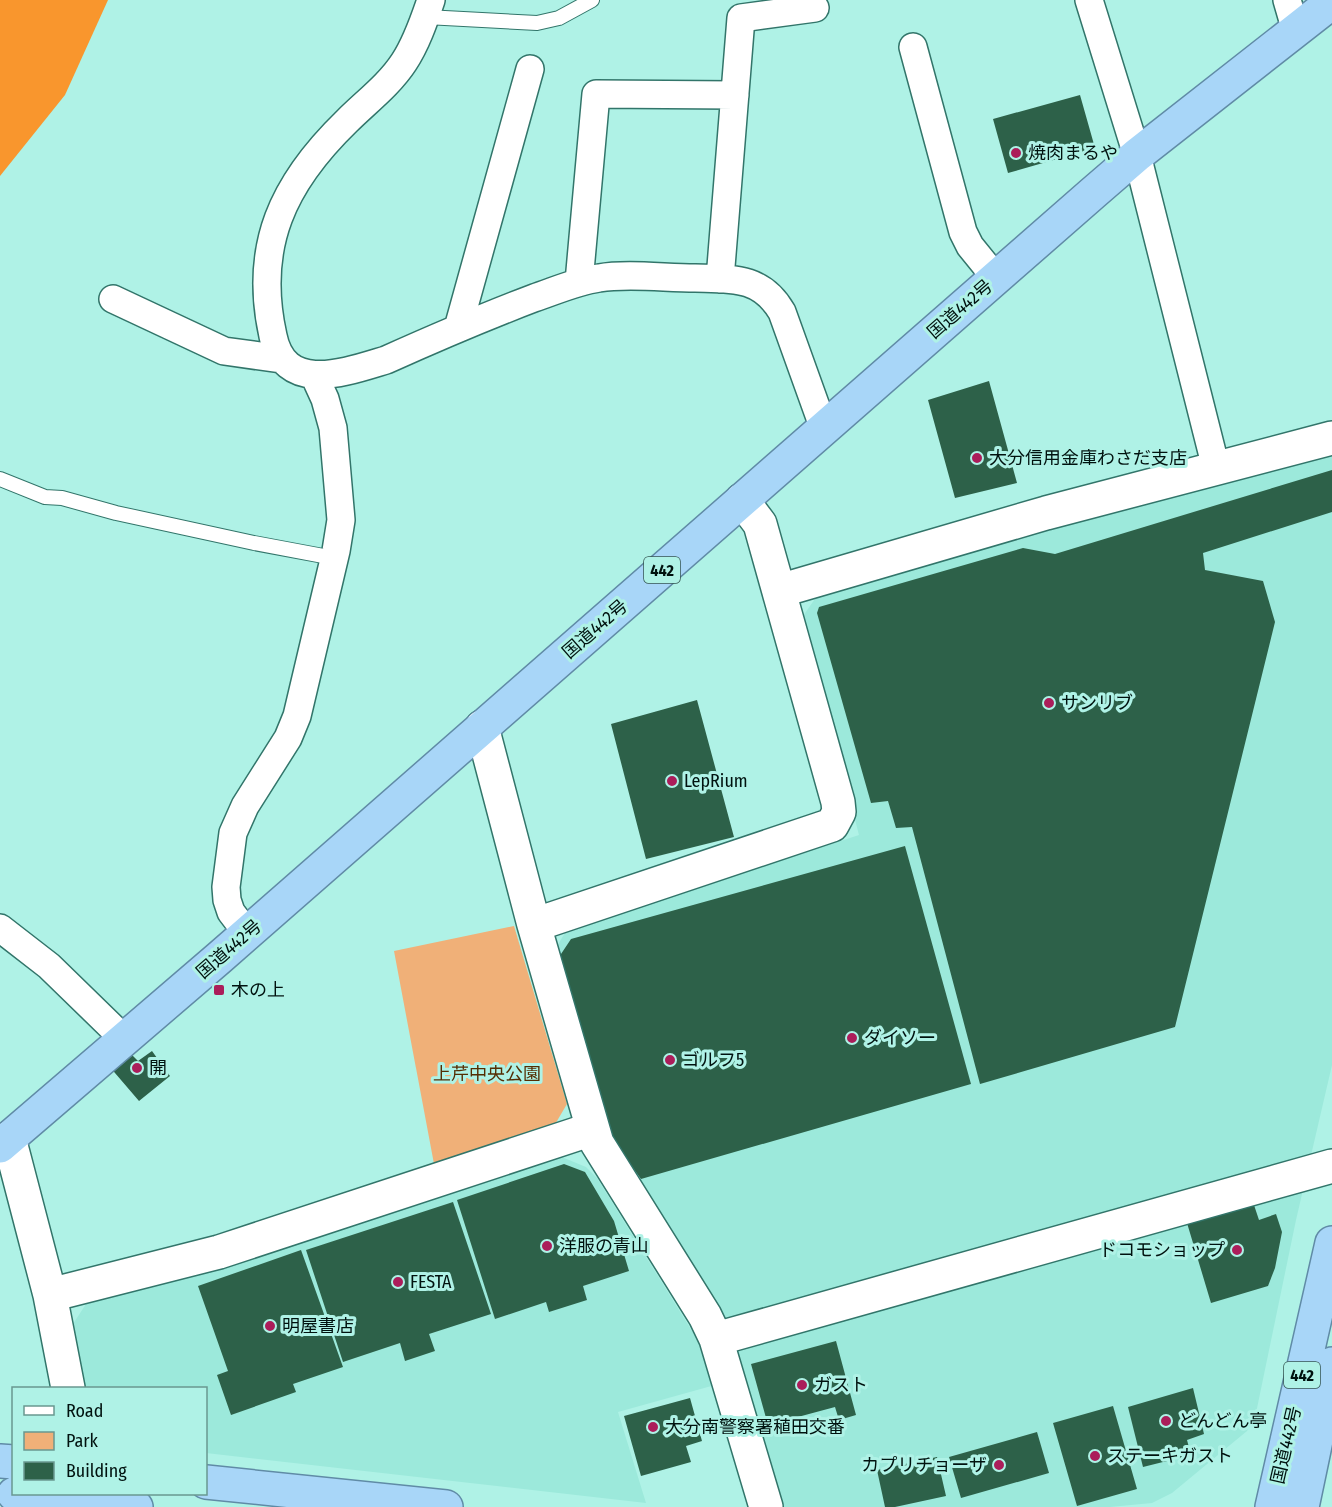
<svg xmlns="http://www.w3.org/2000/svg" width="1332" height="1507" viewBox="0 0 1332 1507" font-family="'Fira Sans Condensed','Noto Sans JP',sans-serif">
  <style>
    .built { fill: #9ce9db }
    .green { fill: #f0b078 }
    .forest { fill: #f9962d }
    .building { fill: #2d6149 }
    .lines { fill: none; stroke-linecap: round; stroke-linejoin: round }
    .service-casing { stroke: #32756a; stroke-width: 16 }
    .minor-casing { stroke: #32756a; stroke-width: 30 }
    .tertiary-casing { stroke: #32756a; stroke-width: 36 }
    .trunk-casing { stroke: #608ba6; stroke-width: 36 }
    .service { stroke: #fff; stroke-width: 14 }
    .minor { stroke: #fff; stroke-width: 27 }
    .tertiary { stroke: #fff; stroke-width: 33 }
    .trunk { stroke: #a8d6f8; stroke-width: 33 }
    .poi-dot { fill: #ab1d5a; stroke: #aff2e6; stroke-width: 2 }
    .labels { text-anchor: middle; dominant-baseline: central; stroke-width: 6; stroke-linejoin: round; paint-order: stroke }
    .shield { fill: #aff2e6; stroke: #345550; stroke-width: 1.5 }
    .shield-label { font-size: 16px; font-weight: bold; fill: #00120f }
    .poi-label { font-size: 18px; fill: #00120f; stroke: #aff2e6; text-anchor: start }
    .street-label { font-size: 18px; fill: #00120f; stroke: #aff2e6 }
    .park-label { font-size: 18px; fill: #542d03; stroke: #aff2e6 }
  </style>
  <rect width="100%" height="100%" fill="#aff2e6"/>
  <path class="built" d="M 1332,452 L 1332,1065 L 1296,1220 L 1256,1413 L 1252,1423 L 1247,1431 L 1172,1493 L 1152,1503 L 1110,1507 L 781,1507 L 607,1136 L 553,953 L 566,931 L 859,835 L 803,616 L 817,596 L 1238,470 Z
    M 557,1155 L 586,1167 L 597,1178 L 702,1347 L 715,1385 L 618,1412 L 646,1503 L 206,1453 L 206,1388 L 85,1388 L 73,1324 L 86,1304 L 175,1280 Z"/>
  <path class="green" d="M 514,926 L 567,1104 L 554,1126 L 434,1164 L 394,951 Z"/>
  <path class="forest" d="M 0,0 L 108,0 L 65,95 L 0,176 Z"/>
  <path class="building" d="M 1080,95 L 1095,148 L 1008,173 L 993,119 Z
    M 989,381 L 1017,483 L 955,498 L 928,400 Z
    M 1332,470 L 1332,512 L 1203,553 L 1205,570 L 1263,581 L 1275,622 L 1175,1027 L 980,1084 L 912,827 L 896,828 L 888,801 L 871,803 L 817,613 L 819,607 L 1023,548 L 1055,554 Z
    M 697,700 L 734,837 L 646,859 L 611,724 Z
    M 905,846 L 971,1084 L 641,1179 L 614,1142 L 557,960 L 571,939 Z
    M 121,1044 L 138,1061 L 152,1051 L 170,1076 L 139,1101 L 103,1059 Z
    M 564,1164 L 585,1172 L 614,1221 L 629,1271 L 583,1286 L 587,1300 L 549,1312 L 546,1302 L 495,1319 L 457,1200 Z
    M 453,1202 L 491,1314 L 429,1334 L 435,1351 L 405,1361 L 400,1343 L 343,1362 L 306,1250 Z
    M 1253,1202 L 1259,1220 L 1276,1214 L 1282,1232 L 1275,1268 L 1268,1286 L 1211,1303 L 1187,1223 Z
    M 301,1250 L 343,1367 L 293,1384 L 296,1392 L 231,1415 L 217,1375 L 228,1371 L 198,1286 Z
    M 836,1341 L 856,1415 L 839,1420 L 835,1407 L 768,1425 L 751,1364 Z
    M 1193,1388 L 1204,1434 L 1187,1440 L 1191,1455 L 1143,1467 L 1128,1407 Z
    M 690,1398 L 702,1441 L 686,1446 L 691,1462 L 641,1476 L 624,1416 Z
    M 1113,1406 L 1137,1489 L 1077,1506 L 1053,1423 Z
    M 1037,1432 L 1049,1473 L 961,1498 L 949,1457 Z
    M 937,1457 L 946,1496 L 895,1507 L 885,1507 L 877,1470 Z"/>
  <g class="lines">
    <defs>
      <path id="service" d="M 426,17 L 537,23 L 559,18 L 592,0
        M 0,479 L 45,497 L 62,498 L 116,513 L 254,543 L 334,558"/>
      <path id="minor" d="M 431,0 C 424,21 416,44 404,62 C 389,85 366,102 347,121 C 283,183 253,246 273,336 C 285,395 346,372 386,360 C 435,338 484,317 534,298 C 555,291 577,281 599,278 C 627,273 665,278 695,278 C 732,279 761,276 782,312 L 819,415 L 827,427
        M 1089,0 L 1137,155 L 1216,468
        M 1287,0 L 1296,31
        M 913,47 L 963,232 L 970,246 L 996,278
        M 720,279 L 741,18 L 815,8
        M 579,282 L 596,94 L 735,95
        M 113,299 L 224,351 L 281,359
        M 458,328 L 530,69
        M 0,928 L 49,966 L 124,1039
        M 247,933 L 231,912 L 227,900 L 226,887 L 233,833 L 245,806 L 288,738 L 297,716 L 336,551 L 341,520 L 333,428 L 325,399 L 314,375"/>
      <path id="tertiary" d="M 779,591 L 1046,513 L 1332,438
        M 482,727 L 534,925 L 597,1143 L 705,1316 L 716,1339 L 766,1507
        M 534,925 L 832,825 L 839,812 L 838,802 L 760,524 L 742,500
        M 9,1138 L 50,1295 L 68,1388
        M 50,1295 L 219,1252 L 592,1129
        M 716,1339 L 1332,1166"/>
      <path id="trunk" d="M 0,1146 L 219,958 L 1093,193 L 1137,155 L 1332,2
        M 0,1461 L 14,1462
        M 206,1482 L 446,1507
        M 14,1494 L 136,1507
        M 1272,1507 L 1332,1243
        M 1302,1507 L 1332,1364"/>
    </defs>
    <use href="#service" class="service-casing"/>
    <use href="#minor" class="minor-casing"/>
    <use href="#tertiary" class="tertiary-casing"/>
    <use href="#trunk" class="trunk-casing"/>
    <use href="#service" class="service"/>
    <use href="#minor" class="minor"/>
    <use href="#tertiary" class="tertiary"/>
    <use href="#trunk" class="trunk"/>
  </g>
  <g class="poi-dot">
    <circle cx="1016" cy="153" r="6"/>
    <circle cx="977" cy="458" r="6"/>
    <circle cx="1049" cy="703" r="6"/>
    <circle cx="672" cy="781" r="6"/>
    <rect x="213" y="984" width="12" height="12" rx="3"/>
    <circle cx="852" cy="1038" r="6"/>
    <circle cx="670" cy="1060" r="6"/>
    <circle cx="137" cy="1068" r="6"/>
    <circle cx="547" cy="1246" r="6"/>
    <circle cx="1237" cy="1250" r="6"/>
    <circle cx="398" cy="1282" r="6"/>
    <circle cx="270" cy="1326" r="6"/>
    <circle cx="802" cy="1385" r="6"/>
    <circle cx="1166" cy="1421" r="6"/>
    <circle cx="653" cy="1427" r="6"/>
    <circle cx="1095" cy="1456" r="6"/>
    <circle cx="999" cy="1465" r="6"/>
  </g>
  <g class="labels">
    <g class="shield">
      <rect x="644" y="557" width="36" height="26" rx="4.5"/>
      <rect x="1284" y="1362" width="36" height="26" rx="4.5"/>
    </g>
    <g class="shield-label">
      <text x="662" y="570">442</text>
      <text x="1302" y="1375">442</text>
    </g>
    <g class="poi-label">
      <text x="1028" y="153">焼肉まるや</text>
      <text x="989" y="458">大分信用金庫わさだ支店</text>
      <text x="1061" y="703">サンリブ</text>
      <text x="684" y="781">LepRium</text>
      <text x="231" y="990">木の上</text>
      <text x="864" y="1038">ダイソー</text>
      <text x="682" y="1060">ゴルフ5</text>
      <text x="149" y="1068">開</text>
      <text x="559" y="1246">洋服の青山</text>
      <text x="1225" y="1250" text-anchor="end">ドコモショップ</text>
      <text x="410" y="1282">FESTA</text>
      <text x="282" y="1326">明屋書店</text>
      <text x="814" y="1385">ガスト</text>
      <text x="1178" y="1421">どんどん亭</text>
      <text x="665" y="1427">大分南警察署稙田交番</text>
      <text x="1107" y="1456">ステーキガスト</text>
      <text x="987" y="1465" text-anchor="end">カプリチョーザ</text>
    </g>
    <g class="street-label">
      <text transform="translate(960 309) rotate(-41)">国道442号</text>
      <text transform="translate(595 629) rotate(-41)">国道442号</text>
      <text transform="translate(229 949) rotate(-41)">国道442号</text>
      <text transform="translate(1286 1445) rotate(-77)">国道442号</text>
    </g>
    <g class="park-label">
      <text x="487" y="1074">上芹中央公園</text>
    </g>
  </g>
  <rect x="12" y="1387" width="195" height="108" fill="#aff2e6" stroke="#699890" stroke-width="1.5"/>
  <rect x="24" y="1406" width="30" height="9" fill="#ffffff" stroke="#699890" stroke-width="1.5"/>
  <text x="66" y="1417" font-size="18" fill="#00120f">Road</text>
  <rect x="24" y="1432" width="30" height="18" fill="#f0b078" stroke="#699890" stroke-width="1.5"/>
  <text x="66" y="1447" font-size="18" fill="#00120f">Park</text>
  <rect x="24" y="1462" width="30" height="18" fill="#2d6149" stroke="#699890" stroke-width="1.5"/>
  <text x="66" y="1477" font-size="18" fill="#00120f">Building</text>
</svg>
